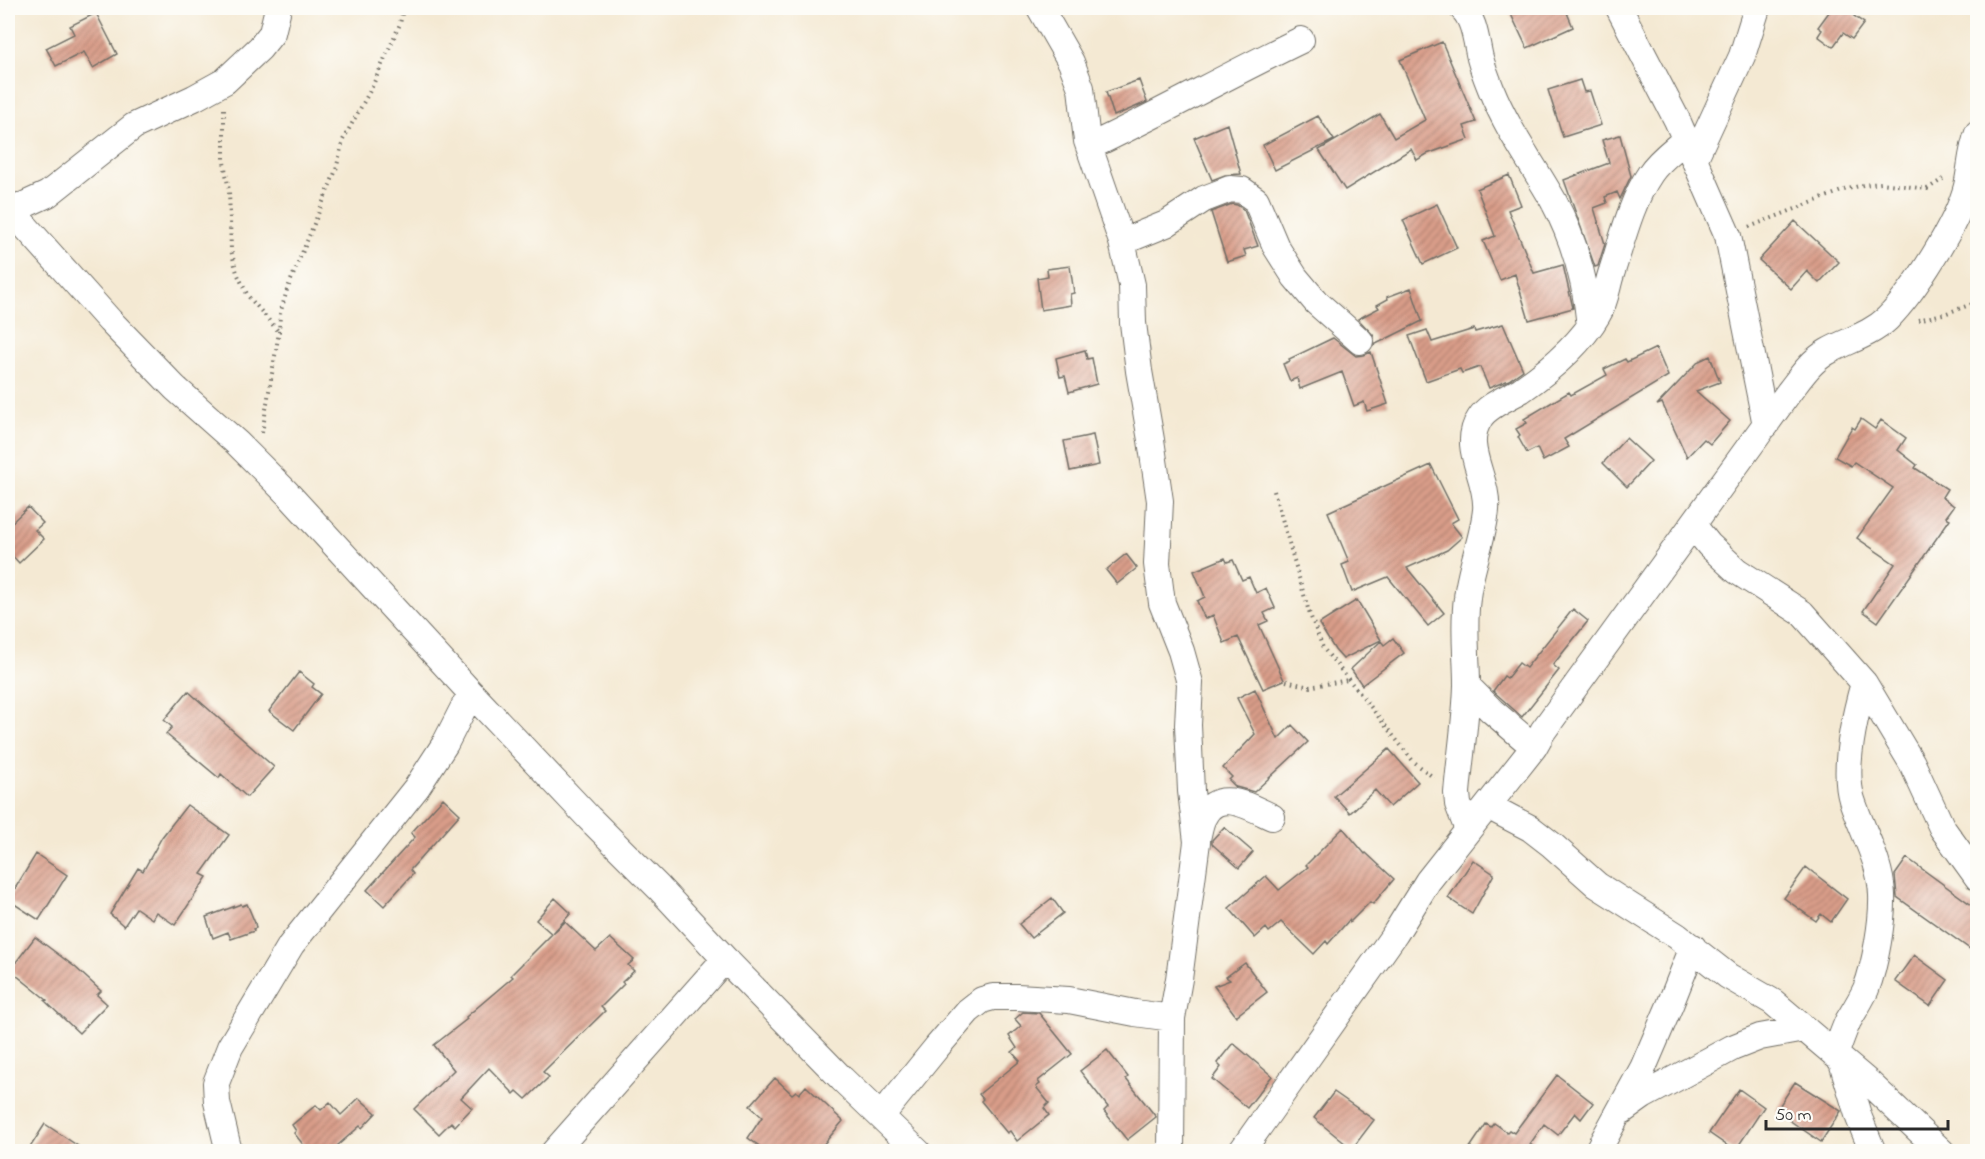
<svg xmlns="http://www.w3.org/2000/svg" width="1985" height="1159" viewBox="0 0 1985 1159" font-family="'Indie Flower',sans-serif">
  <style>
    .building { fill: url(#building-hatch) }
    .lines { fill: none; stroke-linecap: round; stroke-linejoin: round }
    .minor-casing { stroke: #716e66; stroke-width: 28 }
    .path { stroke: #716e66; stroke-width: 4; stroke-dasharray: 1.5 4.5; stroke-linecap: butt }
    .minor { stroke: #fff; stroke-width: 26 }
  </style>
  <defs>
    <pattern id="building-hatch" width="6" height="6" patternUnits="userSpaceOnUse" patternTransform="scale(1.5)"><rect width="6" height="6" fill="#d99d89"/><path d="M-1 1l2-2M0 6l6-6M5 7l2-2" fill="none" stroke="#b08070"/></pattern>
  </defs>
  <rect width="100%" height="100%" fill="#fdfcf7"/>
  <filter id="ink" filterUnits="userSpaceOnUse"><feTurbulence type="fractalNoise" baseFrequency=".0167" numOctaves="2"/><feDisplacementMap in="SourceGraphic" scale="12" xChannelSelector="R" yChannelSelector="G"/><feConvolveMatrix kernelMatrix="1 2 1 2 8 2 1 2 1" color-interpolation-filters="sRGB"/></filter>
  <filter id="wash" filterUnits="userSpaceOnUse"><feTurbulence type="fractalNoise" baseFrequency=".008" numOctaves="4" result="noise"/><feDisplacementMap in="SourceGraphic" scale="24" xChannelSelector="R" yChannelSelector="G"/><feGaussianBlur stdDeviation="1.35" result="paint"/><feColorMatrix in="noise" values="0 0 0 0 0 0 0 0 0 0 0 0 0 0 0 0 0 1.4 0 .05"/><feComposite in="paint" operator="in"/></filter>
  <g filter="url(#wash)">
    <rect width="100%" height="100%" fill="#f4e9d3"/>
    <g id="blocks">
      <path class="building" d="M 1508,8 L 1565,8 L 1573,27 L 1527,48 Z
        M 1832,8 L 1860,8 L 1854,16 L 1864,23 L 1852,39 L 1843,33 L 1833,47 L 1818,36 L 1822,30 L 1818,27 Z
        M 96,13 L 117,54 L 93,68 L 84,52 L 56,66 L 46,48 L 74,34 L 70,26 Z
        M 1442,42 L 1476,122 L 1464,126 L 1469,139 L 1427,154 L 1417,160 L 1411,149 L 1345,190 L 1319,150 L 1380,114 L 1394,138 L 1425,120 L 1400,60 Z
        M 1139,80 L 1147,102 L 1114,116 L 1106,92 Z
        M 1580,80 L 1584,92 L 1590,91 L 1601,125 L 1563,137 L 1548,90 Z
        M 1318,116 L 1334,140 L 1275,170 L 1263,145 Z
        M 1227,124 L 1241,174 L 1225,175 L 1212,180 L 1194,138 Z
        M 1620,135 L 1631,176 L 1620,199 L 1617,192 L 1605,197 L 1607,203 L 1594,208 L 1605,244 L 1598,266 L 1595,267 L 1564,180 L 1609,163 L 1602,140 Z
        M 1509,175 L 1521,205 L 1508,210 L 1534,273 L 1563,265 L 1573,308 L 1529,320 L 1515,274 L 1500,280 L 1483,241 L 1495,236 L 1477,189 Z
        M 1232,204 L 1237,205 L 1244,210 L 1258,246 L 1244,250 L 1246,256 L 1227,262 L 1211,212 Z
        M 1437,204 L 1457,248 L 1423,264 L 1403,220 Z
        M 1795,221 L 1839,262 L 1819,283 L 1807,271 L 1791,289 L 1759,260 Z
        M 1070,266 L 1074,293 L 1070,294 L 1071,305 L 1041,310 L 1037,278 L 1048,276 L 1047,269 Z
        M 1411,288 L 1422,321 L 1374,345 L 1374,336 L 1358,319 L 1379,308 L 1377,305 L 1388,299 L 1387,297 Z
        M 1503,324 L 1523,370 L 1509,380 L 1489,388 L 1480,367 L 1462,373 L 1460,369 L 1426,381 L 1409,336 L 1427,330 L 1432,342 L 1474,329 L 1475,332 Z
        M 1333,338 L 1356,356 L 1364,355 L 1371,352 L 1388,404 L 1367,411 L 1364,402 L 1354,406 L 1342,372 L 1300,389 L 1297,378 L 1290,381 L 1283,364 L 1290,361 L 1289,359 Z
        M 1656,348 L 1668,376 L 1564,439 L 1569,447 L 1543,461 L 1537,448 L 1527,453 L 1518,437 L 1520,435 L 1516,429 L 1527,423 L 1524,419 L 1569,392 L 1571,395 L 1607,375 L 1604,369 L 1625,359 L 1627,362 Z
        M 1085,350 L 1087,359 L 1092,358 L 1097,384 L 1069,392 L 1065,376 L 1060,377 L 1056,358 Z
        M 1710,356 L 1720,382 L 1696,391 L 1730,421 L 1710,444 L 1704,439 L 1687,457 L 1662,403 L 1657,405 L 1699,361 Z
        M 1861,419 L 1875,429 L 1881,420 L 1906,438 L 1898,450 L 1917,465 L 1915,468 L 1947,489 L 1942,497 L 1954,506 L 1946,517 L 1950,519 L 1878,622 L 1863,611 L 1895,564 L 1857,538 L 1893,488 L 1854,462 L 1851,466 L 1835,457 L 1852,427 L 1855,429 Z
        M 1093,435 L 1099,465 L 1070,471 L 1064,441 Z
        M 1626,438 L 1651,461 L 1627,487 L 1603,463 Z
        M 1431,465 L 1458,519 L 1451,523 L 1462,537 L 1447,550 L 1407,568 L 1444,613 L 1428,626 L 1388,577 L 1352,592 L 1342,565 L 1349,562 L 1328,512 Z
        M 28,507 L 43,523 L 35,530 L 44,539 L 19,563 L 8,551 L 8,526 Z
        M 1126,554 L 1137,568 L 1117,584 L 1106,570 Z
        M 1225,558 L 1227,562 L 1233,560 L 1242,580 L 1249,577 L 1256,593 L 1266,588 L 1275,608 L 1264,613 L 1268,621 L 1259,625 L 1284,680 L 1263,689 L 1238,637 L 1224,643 L 1213,615 L 1205,619 L 1197,601 L 1205,597 L 1194,571 Z
        M 1357,600 L 1381,640 L 1343,659 L 1335,650 L 1319,624 Z
        M 1573,609 L 1588,621 L 1553,665 L 1559,670 L 1522,717 L 1493,691 L 1504,676 L 1507,678 L 1519,663 L 1526,668 Z
        M 1393,638 L 1404,653 L 1362,685 L 1351,669 L 1381,641 L 1384,645 Z
        M 299,672 L 314,684 L 312,687 L 321,694 L 294,730 L 269,711 Z
        M 1255,689 L 1278,739 L 1292,725 L 1308,742 L 1254,792 L 1236,787 L 1229,780 L 1232,777 L 1223,768 L 1255,734 L 1237,698 Z
        M 188,691 L 274,767 L 247,797 L 221,774 L 219,778 L 166,734 L 172,727 L 164,720 Z
        M 1389,749 L 1418,782 L 1390,807 L 1375,790 L 1350,813 L 1334,796 Z
        M 443,798 L 460,814 L 410,870 L 413,874 L 384,906 L 367,890 L 415,837 L 411,833 Z
        M 187,805 L 229,835 L 201,874 L 207,877 L 175,925 L 156,912 L 152,919 L 136,908 L 124,926 L 110,914 L 138,868 L 143,871 L 162,837 Z
        M 1224,827 L 1253,852 L 1239,868 L 1212,844 L 1212,840 Z
        M 1343,828 L 1365,854 L 1366,853 L 1394,879 L 1373,904 L 1370,902 L 1350,922 L 1349,920 L 1328,944 L 1326,941 L 1314,954 L 1281,922 L 1269,932 L 1266,928 L 1255,938 L 1229,908 L 1266,876 L 1279,890 L 1308,867 L 1306,865 Z
        M 36,854 L 67,875 L 39,920 L 8,900 Z
        M 1907,858 L 1977,909 L 1977,954 L 1897,897 L 1895,875 Z
        M 1473,860 L 1494,874 L 1472,914 L 1448,898 Z
        M 1806,867 L 1847,899 L 1831,922 L 1821,914 L 1816,921 L 1784,898 Z
        M 555,898 L 571,913 L 553,933 L 565,922 L 596,951 L 610,938 L 634,960 L 628,965 L 634,971 L 622,982 L 624,984 L 601,1007 L 605,1011 L 543,1072 L 549,1077 L 526,1099 L 517,1091 L 514,1094 L 489,1068 L 461,1098 L 472,1108 L 455,1126 L 451,1122 L 439,1134 L 414,1109 L 454,1070 L 434,1045 L 467,1019 L 466,1017 L 513,977 L 511,975 L 552,934 L 536,920 Z
        M 1052,898 L 1063,913 L 1031,938 L 1019,924 Z
        M 241,904 L 242,906 L 247,904 L 255,923 L 256,928 L 253,929 L 254,931 L 231,939 L 228,932 L 213,938 L 206,917 Z
        M 35,937 L 75,967 L 101,991 L 97,995 L 107,1004 L 79,1033 L 45,1001 L 47,1000 L 10,970 Z
        M 1914,955 L 1948,980 L 1930,1006 L 1895,981 Z
        M 1245,963 L 1267,992 L 1236,1016 L 1214,986 L 1230,980 L 1226,977 Z
        M 1023,1012 L 1039,1013 L 1072,1054 L 1038,1081 L 1040,1084 L 1036,1087 L 1049,1103 L 1044,1108 L 1049,1115 L 1017,1141 L 1010,1131 L 1007,1133 L 981,1101 L 983,1099 L 979,1094 L 1020,1061 L 1012,1052 L 1017,1048 L 1009,1036 L 1021,1026 L 1015,1019 Z
        M 1233,1043 L 1272,1076 L 1247,1108 L 1212,1079 L 1221,1067 L 1217,1063 Z
        M 1107,1050 L 1128,1077 L 1126,1079 L 1156,1117 L 1127,1140 L 1104,1111 L 1108,1107 L 1080,1071 Z
        M 1557,1075 L 1593,1103 L 1581,1119 L 1575,1113 L 1558,1135 L 1544,1124 L 1530,1144 L 1540,1152 L 1467,1152 L 1486,1124 L 1491,1127 L 1494,1123 L 1507,1132 L 1509,1130 L 1514,1133 Z
        M 775,1078 L 792,1094 L 796,1091 L 799,1094 L 806,1086 L 843,1121 L 817,1152 L 768,1152 L 748,1138 L 762,1117 L 750,1106 Z
        M 1795,1082 L 1841,1111 L 1821,1142 L 1776,1111 Z
        M 1739,1089 L 1764,1107 L 1735,1151 L 1709,1133 Z
        M 1334,1092 L 1374,1120 L 1352,1149 L 1314,1118 Z
        M 359,1098 L 376,1113 L 362,1128 L 360,1126 L 330,1152 L 309,1152 L 294,1133 L 296,1131 L 292,1125 L 316,1105 L 321,1110 L 330,1102 L 341,1115 Z
        M 45,1124 L 87,1152 L 27,1152 Z"/>
    </g>
  </g>
  <g filter="url(#ink)">
    <use href="#blocks" fill-opacity="0" stroke="#716e66" stroke-width="1.5"/>
    <g class="lines">
      <defs>
        <path id="minor" d="M 1040,8 L 1071,62 L 1081,88 L 1087,141 L 1122,242 L 1132,285 L 1133,323 L 1139,371 L 1151,440 L 1160,501 L 1157,564 L 1162,603 L 1181,651 L 1190,683 L 1188,725 L 1191,791 L 1197,842 L 1179,979 L 1172,1018 L 1171,1152
          M 1462,8 C 1475,20 1476,42 1480,58 C 1483,69 1487,79 1491,89 C 1507,129 1532,163 1553,200 C 1574,239 1586,283 1590,326
          M 1619,8 L 1677,120 L 1728,236 L 1766,425
          M 1089,147 C 1161,113 1230,74 1301,40
          M 1695,158 L 1742,56 L 1757,8
          M 8,207 L 110,321 L 175,388 L 237,443 L 287,493 L 471,693 L 589,818 L 659,888 L 725,959 L 842,1079 L 918,1152
          M 9,208 L 24,205 L 48,194 L 134,126 L 194,98 L 225,81 L 260,48 L 272,33 L 278,8
          M 1122,242 L 1166,224 L 1204,199 L 1230,189 L 1242,190 L 1256,200 L 1276,247 L 1295,277 L 1316,302 L 1360,341
          M 1693,525 L 1709,545 L 1737,571 L 1802,613 L 1864,683 L 1912,763 L 1942,828 L 1978,878
          M 1467,686 L 1492,711 L 1534,747
          M 1488,806 L 1530,828 L 1552,845 L 1597,885 L 1677,936 L 1728,976 L 1773,1002 L 1870,1084 L 1942,1152
          M 1468,830 L 1458,804 L 1457,793 C 1460,757 1466,721 1467,685 C 1467,656 1463,627 1467,598 C 1470,568 1483,540 1486,510 C 1489,478 1460,447 1480,418 C 1488,405 1508,398 1521,390 C 1550,370 1580,345 1598,314 C 1606,301 1607,285 1612,271 C 1622,240 1632,200 1650,174 C 1659,160 1674,150 1686,139
          M 1197,839 C 1199,832 1200,822 1204,816 C 1219,787 1252,808 1272,817
          M 1835,1055 C 1839,1044 1843,1032 1848,1021 C 1854,1011 1861,1000 1866,989 C 1875,966 1883,921 1882,895 C 1881,862 1862,831 1852,800 C 1842,768 1855,715 1864,683
          M 1842,1062 L 1859,1118 L 1873,1152
          M 1622,1111 L 1643,1096 L 1732,1048 L 1760,1037 L 1804,1029
          M 881,1116 L 937,1047 L 968,1011 L 982,1000 L 993,997 L 1017,997 L 1069,1000 L 1135,1013 L 1172,1018
          M 229,1152 L 217,1102 L 216,1083 L 230,1047 L 291,945 L 417,787 L 445,744 L 471,693
          M 554,1152 L 725,959
          M 1241,1152 L 1395,934 L 1428,881 L 1534,747 L 1543,731 L 1789,392 C 1800,378 1811,361 1827,352 C 1846,341 1870,335 1887,319 C 1914,292 1958,223 1967,186 C 1971,168 1971,151 1978,133
          M 1597,1152 L 1643,1068 L 1670,1005 L 1693,947"/>
      </defs>
      <use href="#minor" class="minor-casing"/>
      <path class="path" d="M 224,109 L 224,162 L 229,191 L 231,250 L 237,273 L 248,296 L 279,332
        M 1749,227 L 1844,190 L 1863,185 L 1881,183 L 1927,189 L 1943,179
        M 1918,320 L 1947,313 L 1978,302
        M 262,433 L 279,332 L 280,314 L 287,290 L 336,170 L 343,140 L 372,87 L 400,24 L 403,8
        M 1274,491 L 1309,612 L 1323,648 L 1363,697 L 1413,761 L 1434,778
        M 1286,681 L 1309,687 L 1348,680
        M 1744,1152 L 1746,1145"/>
      <use href="#minor" class="minor"/>
    </g>
  </g>
  <rect width="1985" height="1159" fill="none" stroke="#fdfcf7" stroke-width="30"/>
  <path d="M1766 1120v9h182v-9" fill="none" stroke="#2b2b2b" stroke-width="3"/>
  <text x="1775" y="1120" font-size="18" fill="#2b2b2b" stroke="#fdfcf7" stroke-width="4.5" paint-order="stroke">50 m</text>
</svg>
